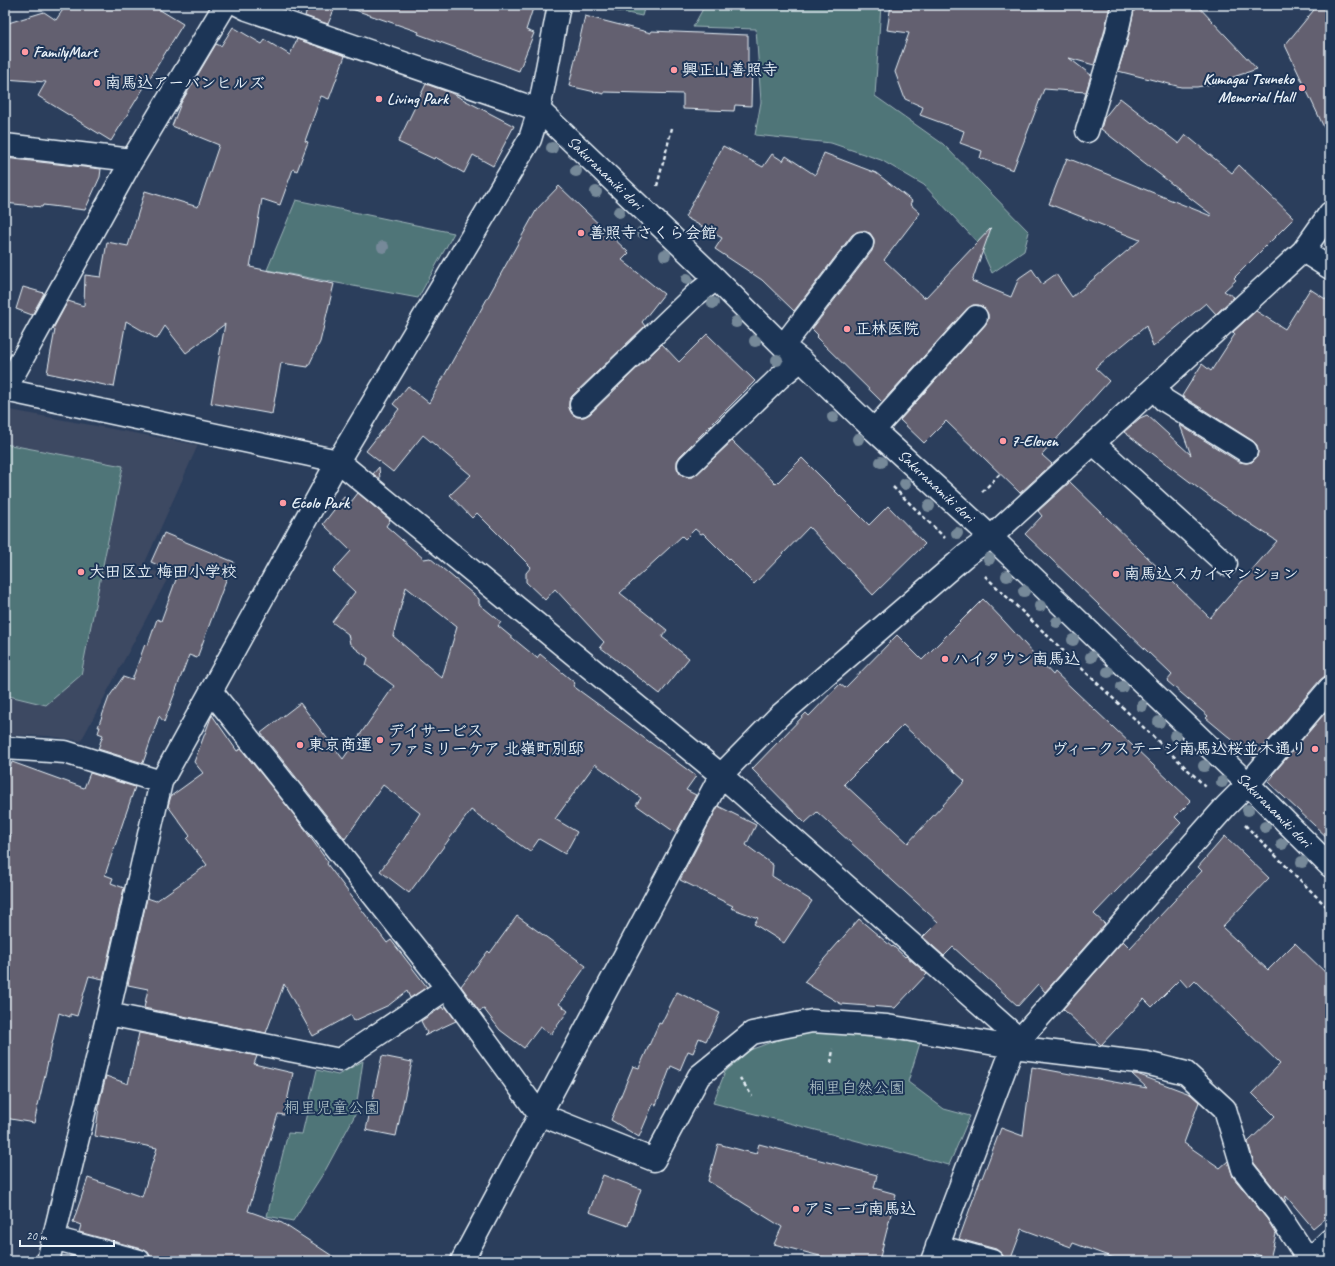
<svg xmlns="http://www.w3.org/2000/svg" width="1335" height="1266" viewBox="0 0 1335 1266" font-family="Caveat,'Klee One',sans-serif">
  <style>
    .built { fill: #3c4862 }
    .green { fill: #507578; stroke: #9cb3b8 }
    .building { fill: #646170; stroke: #e8f1f8; fill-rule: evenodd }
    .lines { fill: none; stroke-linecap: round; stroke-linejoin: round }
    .minor-casing { stroke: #e8f1f8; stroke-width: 25 }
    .path { stroke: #e8f1f8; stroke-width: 2.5; stroke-dasharray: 4 3; stroke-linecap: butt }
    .minor { stroke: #1d3557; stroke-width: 22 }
    .tree { fill: #768999 }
    .poi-dot { fill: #ff9aa2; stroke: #1d3557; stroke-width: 1.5 }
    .labels { text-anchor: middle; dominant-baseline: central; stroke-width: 4; stroke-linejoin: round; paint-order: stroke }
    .poi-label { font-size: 16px; font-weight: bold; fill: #e8f1f8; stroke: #1d3557; text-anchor: start }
    .street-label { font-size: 16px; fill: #e8f1f8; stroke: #1d3557 }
    .park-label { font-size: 16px; fill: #b3c6cb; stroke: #1d3557 }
  </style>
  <rect width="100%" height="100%" fill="#2b3e5c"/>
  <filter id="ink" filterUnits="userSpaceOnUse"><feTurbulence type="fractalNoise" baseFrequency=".025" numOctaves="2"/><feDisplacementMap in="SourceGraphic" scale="8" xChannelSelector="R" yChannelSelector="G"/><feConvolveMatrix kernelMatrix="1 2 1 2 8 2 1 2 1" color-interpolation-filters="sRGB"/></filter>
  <g filter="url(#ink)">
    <path class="built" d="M 5,409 L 198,445 L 143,567 L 169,576 L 81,741 L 48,736 L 5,735 Z"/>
    <path class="green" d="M 586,5 L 645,5 L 642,16 Z
      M 705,5 L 881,5 L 875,96 L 943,144 L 1029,232 L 1024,251 L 992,273 L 979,244 L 924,185 L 881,160 L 831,143 L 755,135 L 761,102 L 756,29 L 693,27 Z
      M 296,200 L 454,233 L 418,298 L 267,270 Z
      M 5,444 L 123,466 L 81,675 L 46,705 L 5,695 Z
      M 826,1032 L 920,1043 L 908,1082 L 944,1109 L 970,1116 L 949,1165 L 713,1103 L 725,1072 L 750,1050 L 790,1035 Z
      M 363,1061 L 355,1115 L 326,1169 L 293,1221 L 267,1216 L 288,1133 L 302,1134 L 317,1070 L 338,1075 Z"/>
    <path class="building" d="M 66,5 L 152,5 L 183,24 L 111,141 L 38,96 L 46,82 L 5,79 L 5,24 L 44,12 L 56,20 Z
      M 308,5 L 336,5 L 328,24 L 305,16 Z
      M 353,5 L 534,5 L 526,30 L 534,33 L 519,71 L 418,34 L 419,32 L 352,9 Z
      M 891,5 L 1110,5 L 1104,33 L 1094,65 L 1069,58 L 1091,75 L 1086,92 L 1044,89 L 1013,170 L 980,158 L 982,151 L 960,143 L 964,131 L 920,115 L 923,107 L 905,99 L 895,72 L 909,33 L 887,30 Z
      M 1135,5 L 1197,5 L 1257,69 L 1213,84 L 1197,87 L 1181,87 L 1118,71 L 1128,39 Z
      M 1318,5 L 1330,5 L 1330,140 L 1285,45 Z
      M 585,16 L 651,33 L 651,31 L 748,35 L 748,65 L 752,65 L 751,106 L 735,105 L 734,111 L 683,109 L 683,94 L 604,92 L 604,94 L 569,86 Z
      M 233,27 L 262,44 L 265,40 L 290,55 L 297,39 L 345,56 L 329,99 L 321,96 L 305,141 L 308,142 L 297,171 L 293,169 L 280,205 L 262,199 L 250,267 L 334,284 L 320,342 L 308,367 L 281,363 L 272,414 L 211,403 L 225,324 L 186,353 L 165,326 L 157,339 L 126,321 L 114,387 L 47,373 L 55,330 L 53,329 L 68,301 L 84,306 L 85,275 L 101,277 L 107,242 L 128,246 L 145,191 L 198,207 L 219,145 L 172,126 L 181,103 L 216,44 L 221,46 Z
      M 426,84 L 451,93 L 514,126 L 493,166 L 473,155 L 464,173 L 435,157 L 434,159 L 398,142 Z
      M 1120,98 L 1179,144 L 1186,135 L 1232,173 L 1239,165 L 1294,218 L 1234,278 L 1236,280 L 1224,291 L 1234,297 L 1216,314 L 1206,303 L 1153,347 L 1146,326 L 1095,368 L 1109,381 L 1042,455 L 1052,464 L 1020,493 L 946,421 L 924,443 L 900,420 L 985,325 L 988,320 L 988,314 L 984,308 L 979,305 L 973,305 L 967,309 L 882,402 L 816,337 L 818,335 L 812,329 L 872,251 L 874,244 L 874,239 L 870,233 L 863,231 L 857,232 L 852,235 L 794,311 L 762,280 L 715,249 L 722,238 L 685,217 L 723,146 L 763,167 L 772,154 L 783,161 L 786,156 L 815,175 L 824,153 L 876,173 L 912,201 L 910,204 L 920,213 L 884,260 L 924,298 L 925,296 L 926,297 L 991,228 L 972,281 L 1011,297 L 1019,278 L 1032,269 L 1042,284 L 1056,274 L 1072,297 L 1140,240 L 1049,204 L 1067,158 L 1211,216 L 1212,215 L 1101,129 L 1104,118 Z
      M 5,158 L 101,169 L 100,177 L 85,210 L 43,205 L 42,207 L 5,203 Z
      M 559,186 L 629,253 L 622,260 L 664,294 L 642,322 L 645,326 L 572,396 L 569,401 L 569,408 L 572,414 L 577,417 L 584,417 L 590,414 L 662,344 L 679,362 L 707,334 L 755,381 L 680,456 L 677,461 L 677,468 L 680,474 L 686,477 L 692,477 L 697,474 L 732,441 L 776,484 L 802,458 L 869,525 L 888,506 L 925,544 L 873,595 L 809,527 L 754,584 L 703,533 L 701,534 L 695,529 L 685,539 L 682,536 L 620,593 L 667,630 L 662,637 L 689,658 L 660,694 L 600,647 L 604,642 L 555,589 L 545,600 L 526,582 L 526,573 L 531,567 L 477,513 L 472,518 L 450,495 L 471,475 L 423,435 L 393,472 L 366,451 L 399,409 L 393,404 L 408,386 L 429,403 L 537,209 Z
      M 23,287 L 44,293 L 32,315 L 16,309 Z
      M 1310,289 L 1330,302 L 1330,676 L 1325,676 L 1320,680 L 1254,758 L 1206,718 L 1208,716 L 1167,681 L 1172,675 L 1025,534 L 1042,516 L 1038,511 L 1070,482 L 1210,618 L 1277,541 L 1214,500 L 1124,432 L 1140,418 L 1147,415 L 1191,455 L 1180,425 L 1239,462 L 1246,463 L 1252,462 L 1257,457 L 1258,452 L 1257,445 L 1253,441 L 1182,396 L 1202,364 L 1211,371 L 1235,334 L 1233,332 L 1256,311 L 1285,329 Z
      M 379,467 L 380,479 L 373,474 Z
      M 358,493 L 390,520 L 386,526 L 424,559 L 430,558 L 479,599 L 479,604 L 501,622 L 498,626 L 537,658 L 540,654 L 575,683 L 573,686 L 696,776 L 686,790 L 696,795 L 676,833 L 636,805 L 641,798 L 595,764 L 555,819 L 577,832 L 565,854 L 539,839 L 530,852 L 471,810 L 409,893 L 380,871 L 404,839 L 420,813 L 383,785 L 345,839 L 261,733 L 300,703 L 343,759 L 394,686 L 366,665 L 368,658 L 350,644 L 348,634 L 332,622 L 355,592 L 333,571 L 351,551 L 323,524 L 344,497 L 351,502 ZM 406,587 L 457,627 L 442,678 L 393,636 Z
      M 164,533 L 234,562 L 226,580 L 197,658 L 189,655 L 164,722 L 159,716 L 143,763 L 98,749 L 103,735 L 98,733 L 100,727 L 98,727 L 109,697 L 123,677 L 132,680 L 145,644 L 148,645 L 157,619 L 161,621 L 178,574 L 151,562 Z
      M 983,599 L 1004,621 L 1053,675 L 1055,672 L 1191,801 L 1175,817 L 1181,823 L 1094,914 L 1105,924 L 1045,992 L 1038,984 L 1018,1006 L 953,947 L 944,956 L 923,937 L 938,922 L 817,812 L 805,823 L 752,769 L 806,713 L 809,716 L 840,684 L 845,688 L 897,635 L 922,660 ZM 903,725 L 965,781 L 908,843 L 844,784 Z
      M 1330,707 L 1330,840 L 1268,782 L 1274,775 L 1273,774 Z
      M 212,715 L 237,751 L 241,749 L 292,812 L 328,862 L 327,864 L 387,943 L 391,940 L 427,987 L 410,998 L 407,991 L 389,1005 L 354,1021 L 351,1015 L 313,1036 L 284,984 L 266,1033 L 144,1008 L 148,989 L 128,985 L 147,898 L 156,901 L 207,865 L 187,839 L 190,836 L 168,806 L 171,796 L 203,773 L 194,762 Z
      M 12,762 L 84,788 L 90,773 L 135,787 L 105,875 L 113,878 L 111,883 L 124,888 L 103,979 L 89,976 L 77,1016 L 70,1014 L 70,1017 L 59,1013 L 34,1123 L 5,1118 L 5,853 L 11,835 L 5,832 L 5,782 Z
      M 718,806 L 756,825 L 746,845 L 773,865 L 772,876 L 812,901 L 784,943 L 754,924 L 758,918 L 731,908 L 733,906 L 680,880 Z
      M 1225,836 L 1269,878 L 1222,927 L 1268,970 L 1295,943 L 1330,977 L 1330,1214 L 1313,1228 L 1286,1196 L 1285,1202 L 1254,1163 L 1248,1142 L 1275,1116 L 1252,1093 L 1280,1064 L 1195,981 L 1188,988 L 1180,979 L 1152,1007 L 1144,999 L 1101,1045 L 1063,1009 L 1123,941 L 1130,948 L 1202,871 L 1198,867 Z
      M 517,916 L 586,966 L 559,1004 L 568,1011 L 551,1034 L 540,1027 L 524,1048 L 500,1030 L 484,1009 L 479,1011 L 461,986 L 488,951 L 490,953 Z
      M 859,919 L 892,947 L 893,946 L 905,957 L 906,956 L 927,974 L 895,1008 L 841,1004 L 804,982 Z
      M 677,992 L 720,1013 L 706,1041 L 699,1038 L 693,1053 L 688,1051 L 680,1070 L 671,1066 L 656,1105 L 653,1104 L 639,1137 L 611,1120 L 633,1066 L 639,1068 L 659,1023 L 661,1024 Z
      M 442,1007 L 444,1010 L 446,1007 L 456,1021 L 424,1036 L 427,1033 L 421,1021 Z
      M 139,1033 L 257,1056 L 254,1064 L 293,1073 L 284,1115 L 278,1114 L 248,1211 L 282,1223 L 340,1261 L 151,1261 L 151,1257 L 148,1252 L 142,1249 L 79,1232 L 81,1225 L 73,1222 L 88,1178 L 142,1197 L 157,1148 L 95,1136 L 100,1100 L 106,1076 L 128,1084 Z
      M 382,1056 L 412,1062 L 396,1136 L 366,1130 Z
      M 1032,1067 L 1147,1088 L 1132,1074 L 1137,1074 L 1190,1094 L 1199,1102 L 1184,1143 L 1220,1168 L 1228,1161 L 1233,1177 L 1267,1219 L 1276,1234 L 1270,1259 L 1255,1254 L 1252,1261 L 1122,1261 L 1073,1243 L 1071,1247 L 1022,1229 L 1010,1261 L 1004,1261 L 1004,1257 L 1001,1253 L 996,1249 L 959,1239 L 981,1178 L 982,1178 L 1001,1128 L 1023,1136 Z
      M 718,1144 L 756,1154 L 759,1144 L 877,1175 L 874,1188 L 896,1194 L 879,1261 L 839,1261 L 774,1244 L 782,1227 L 708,1181 Z
      M 603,1175 L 641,1189 L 628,1226 L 589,1212 Z
      M 70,1256 L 91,1261 L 68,1261 Z"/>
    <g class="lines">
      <defs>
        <path id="minor" d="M 239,5 L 247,9 L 539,110 L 716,279 L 783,346 L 801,360 L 874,430 L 991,537 L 1248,784 L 1330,866
          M 1087,131 L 1116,36 L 1123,5
          M 5,145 L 132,160
          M 1303,251 L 1330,268
          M 783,346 L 862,243
          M 1154,388 L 1164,400 L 1246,451
          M 5,390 L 338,461 L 721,775 L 1019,1039
          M 5,390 L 132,160 L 225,5
          M 581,405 L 694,296 L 716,279
          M 874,430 L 976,317
          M 1093,443 L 1226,564
          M 689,465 L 779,378 L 801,360
          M 211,691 L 447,988 L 539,1114 L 654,1160 L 699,1076 L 752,1033 L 812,1021 L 887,1026 L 1013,1047 L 1146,1063 L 1186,1073 L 1225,1109 L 1243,1169 L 1277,1212 L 1302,1250 L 1308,1261
          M 5,748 L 65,752 L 161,782
          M 108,1014 L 340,1060 L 447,988
          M 53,1238 L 139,1261
          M 937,1246 L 992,1261
          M 48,1261 L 108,1014 L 161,782 L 338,461 L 530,139 L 539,110 L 559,5
          M 462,1261 L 721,775 L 779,716 L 965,556 L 991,537 L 1303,251 L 1330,213
          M 932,1261 L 1013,1047 L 1226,806 L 1248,784 L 1330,688
          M 1308,1261 L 1330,1240"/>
      </defs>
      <use href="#minor" class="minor-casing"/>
      <path class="path" d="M 657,186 L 672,128
        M 893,487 L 945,538
        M 982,492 L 1000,474
        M 985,576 L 1206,787
        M 1245,825 L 1330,910
        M 831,1063 L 833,1049
        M 740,1078 L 752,1096"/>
      <use href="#minor" class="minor"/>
    </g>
    <g class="tree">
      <circle cx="552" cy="148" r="6"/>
      <circle cx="576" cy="171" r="6"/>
      <circle cx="596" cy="192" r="6"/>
      <circle cx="619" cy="212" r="6"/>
      <circle cx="642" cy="232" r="6"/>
      <circle cx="383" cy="247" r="6"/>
      <circle cx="665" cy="255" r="6"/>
      <circle cx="687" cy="279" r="6"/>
      <circle cx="713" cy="303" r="6"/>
      <circle cx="736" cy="322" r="6"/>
      <circle cx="755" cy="341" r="6"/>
      <circle cx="777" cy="360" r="6"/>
      <circle cx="833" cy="417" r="6"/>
      <circle cx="858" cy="439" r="6"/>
      <circle cx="881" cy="462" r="6"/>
      <circle cx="905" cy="484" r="6"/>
      <circle cx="929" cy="506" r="6"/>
      <circle cx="957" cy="533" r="6"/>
      <circle cx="989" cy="559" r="6"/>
      <circle cx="1007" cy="576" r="6"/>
      <circle cx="1024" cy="591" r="6"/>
      <circle cx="1040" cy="606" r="6"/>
      <circle cx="1057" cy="622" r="6"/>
      <circle cx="1073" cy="640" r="6"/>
      <circle cx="1091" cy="657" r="6"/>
      <circle cx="1108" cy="672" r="6"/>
      <circle cx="1122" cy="687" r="6"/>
      <circle cx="1142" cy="706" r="6"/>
      <circle cx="1159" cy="722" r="6"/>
      <circle cx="1175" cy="736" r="6"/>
      <circle cx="1204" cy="766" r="6"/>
      <circle cx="1222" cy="782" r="6"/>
      <circle cx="1248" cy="810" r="6"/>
      <circle cx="1265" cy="827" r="6"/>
      <circle cx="1282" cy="844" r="6"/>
      <circle cx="1302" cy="862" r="6"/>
    </g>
  </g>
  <g class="poi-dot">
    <circle cx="25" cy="52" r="4"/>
    <circle cx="674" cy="70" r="4"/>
    <circle cx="97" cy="83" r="4"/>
    <circle cx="1302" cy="88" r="4"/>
    <circle cx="379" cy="99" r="4"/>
    <circle cx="581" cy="233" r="4"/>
    <circle cx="847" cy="329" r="4"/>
    <circle cx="1003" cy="441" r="4"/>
    <circle cx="283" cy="503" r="4"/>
    <circle cx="81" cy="572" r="4"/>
    <circle cx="1116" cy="574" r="4"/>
    <circle cx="945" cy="659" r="4"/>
    <circle cx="380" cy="740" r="4"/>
    <circle cx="300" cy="745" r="4"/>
    <circle cx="1315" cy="749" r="4"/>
    <circle cx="796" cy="1209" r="4"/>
  </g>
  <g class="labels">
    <g class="poi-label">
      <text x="33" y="52">FamilyMart</text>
      <text x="682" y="70">興正山善照寺</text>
      <text x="1294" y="79" text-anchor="end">Kumagai Tsuneko<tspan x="1294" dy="18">Memorial Hall</tspan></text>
      <text x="105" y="83">南馬込アーバンヒルズ</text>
      <text x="387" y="99">Living Park</text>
      <text x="589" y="233">善照寺さくら会館</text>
      <text x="855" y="329">正林医院</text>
      <text x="1011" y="441">7-Eleven</text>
      <text x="291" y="503">Ecolo Park</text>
      <text x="89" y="572">大田区立 梅田小学校</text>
      <text x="1124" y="574">南馬込スカイマンション</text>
      <text x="953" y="659">ハイタウン南馬込</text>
      <text x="388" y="731">デイサービス<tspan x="388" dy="18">ファミリーケア 北嶺町別邸</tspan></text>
      <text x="308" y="745">東京商運</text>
      <text x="1307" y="749" text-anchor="end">ヴィークステージ南馬込桜並木通り</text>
      <text x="804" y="1209">アミーゴ南馬込</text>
    </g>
    <g class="street-label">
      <text transform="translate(605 173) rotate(44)">Sakuranamiki dori</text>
      <text transform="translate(936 486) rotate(43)">Sakuranamiki dori</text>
      <text transform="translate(1274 810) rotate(45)">Sakuranamiki dori</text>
    </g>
    <g class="park-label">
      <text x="857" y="1088">桐里自然公園</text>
      <text x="332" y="1108">桐里児童公園</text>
    </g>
  </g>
  <rect width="1335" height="1266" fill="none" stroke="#1d3557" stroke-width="20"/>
  <rect x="10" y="10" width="1315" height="1246" fill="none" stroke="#e8f1f8" stroke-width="1.5" filter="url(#ink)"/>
  <path d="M20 1240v6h94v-6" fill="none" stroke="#e8f1f8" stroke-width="2"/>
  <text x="26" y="1240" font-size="12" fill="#e8f1f8" stroke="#1d3557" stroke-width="3" paint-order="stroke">20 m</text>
</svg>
